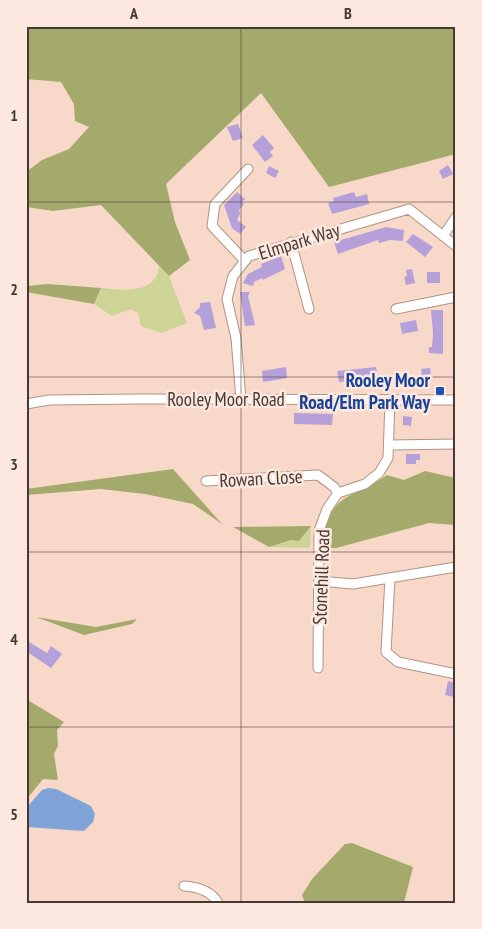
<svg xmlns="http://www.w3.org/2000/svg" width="482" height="929" viewBox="0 0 482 929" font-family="'PT Sans Narrow',sans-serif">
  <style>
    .green { fill: #cdd495 }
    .forest { fill: #a3aa6b }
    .water { fill: #80a4d7 }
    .building { fill: #b5a0da }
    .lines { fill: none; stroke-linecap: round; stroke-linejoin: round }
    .minor-casing { stroke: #b19384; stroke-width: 11 }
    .minor { stroke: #fff; stroke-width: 9 }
    .grid { fill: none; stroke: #453933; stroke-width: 1; stroke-opacity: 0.55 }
    .transit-dot { fill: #1a4fb4; stroke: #fce8de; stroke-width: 2 }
    .labels { text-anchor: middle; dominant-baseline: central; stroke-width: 5; stroke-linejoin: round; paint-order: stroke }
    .street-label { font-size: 19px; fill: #453933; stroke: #fce8de }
    .transit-label { font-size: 19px; font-weight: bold; fill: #164399; stroke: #fce8de; text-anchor: end }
    .neatline { fill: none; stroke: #453933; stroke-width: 2 }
    .grid-label { font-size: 16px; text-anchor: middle; font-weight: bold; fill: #453933 }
  </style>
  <rect width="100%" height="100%" fill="#f8d8c8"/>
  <path class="green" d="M 159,266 L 169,276 L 187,323 L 161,333 L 141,326 L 138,313 L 130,309 L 112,316 L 94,304 L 101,288 C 121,290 157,295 159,266 Z
    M 311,526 L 310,548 L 269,547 L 291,540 L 299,541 Z"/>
  <path class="forest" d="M 26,26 L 456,26 L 456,154 L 329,187 L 261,93 L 166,184 L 175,222 L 190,260 L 169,276 L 101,205 L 53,211 L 26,207 L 26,172 L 42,160 L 69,149 L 89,127 L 75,121 L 74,104 L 61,82 L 26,79 Z
    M 48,284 L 101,288 L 94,304 L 26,292 L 26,286 Z
    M 173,469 L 222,524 L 193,504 L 145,494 L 101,489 L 26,495 L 26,489 Z
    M 425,471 L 456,478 L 456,525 L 429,523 L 336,548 L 323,548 C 328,491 348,502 387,475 L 404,480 Z
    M 311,526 L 299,541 L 291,540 L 269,547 L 233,527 Z
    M 36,617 L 96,627 L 137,619 L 132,624 L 84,635 Z
    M 26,699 L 64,722 L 57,730 L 58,746 L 54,754 L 58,780 L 43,779 L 26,800 Z
    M 352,843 L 413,867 L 404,903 L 305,903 L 302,895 L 312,879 L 345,844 Z"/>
  <path class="water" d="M 48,788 L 56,789 L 91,806 L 95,814 L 93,822 L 84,831 L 26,827 L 26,808 L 42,790 Z"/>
  <path class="building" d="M 238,124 L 243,138 L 233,141 L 227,127 Z
    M 263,135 L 274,148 L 270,152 L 273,156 L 265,162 L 252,145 Z
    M 448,165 L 453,174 L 443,179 L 439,171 Z
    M 269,166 L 279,171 L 275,178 L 266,173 Z
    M 237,192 L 245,199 L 242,202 L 244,204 L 239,210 L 240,214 L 237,220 L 246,227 L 240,234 L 232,228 L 224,205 Z
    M 354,192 L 356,197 L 367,194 L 369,204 L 332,214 L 328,203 L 334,201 L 333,198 Z
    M 386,227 L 404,230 L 403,241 L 390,240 L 379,243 L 378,240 L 338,254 L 334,242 Z
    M 413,234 L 433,247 L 425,257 L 406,242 Z
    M 281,256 L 285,269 L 263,280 L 262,278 L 254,282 L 253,286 L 243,283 L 248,274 L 262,267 L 261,264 Z
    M 412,269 L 415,283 L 406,285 L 404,277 L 407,276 L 406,270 Z
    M 427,272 L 440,272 L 440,283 L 427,283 Z
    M 240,292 L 250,292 L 248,296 L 255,325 L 245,326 Z
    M 210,302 L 216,328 L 204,330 L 200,316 L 194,313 L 200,307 L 200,303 Z
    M 431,310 L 443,310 L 443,354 L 429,353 L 429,347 L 432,347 L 433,333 Z
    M 416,320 L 418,331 L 402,334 L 400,323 Z
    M 286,367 L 287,378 L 263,382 L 262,371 Z
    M 376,367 L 378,377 L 339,382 L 337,371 Z
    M 430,368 L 431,376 L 422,378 L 421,369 Z
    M 294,413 L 333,414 L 332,425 L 294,424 Z
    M 403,416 L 412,417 L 411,426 L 403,425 Z
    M 406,454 L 420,454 L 420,460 L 416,460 L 416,464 L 406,464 Z
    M 26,640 L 47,653 L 51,646 L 62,654 L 51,668 L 26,651 Z
    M 448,681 L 456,683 L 455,697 L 445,695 Z"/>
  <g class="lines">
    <defs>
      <path id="minor" d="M 443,236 L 456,217
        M 291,242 L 309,309
        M 245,261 L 212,226 L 215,204 L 248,169
        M 396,309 L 456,297
        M 241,400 L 236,338 L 227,299 L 233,276 L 249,256 L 409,209 L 456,246
        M 26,404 L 49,400 L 139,399 L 456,400
        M 390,445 L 456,444
        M 206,481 L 318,475 L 334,487 L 338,493
        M 390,578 L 386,652 L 398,662 L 456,674
        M 319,581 L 353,584 L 456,567
        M 318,668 L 319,531 L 327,509 L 338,493 L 365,484 L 379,473 L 388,458 L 390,400
        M 184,886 C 197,887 211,890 218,903"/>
    </defs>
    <use href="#minor" class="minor-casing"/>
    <use href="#minor" class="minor"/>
  </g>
  <path class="grid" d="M 241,26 L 241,903M 26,202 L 456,202M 26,377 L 456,377M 26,552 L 456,552M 26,727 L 456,727"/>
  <rect class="transit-dot" x="435" y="386" width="10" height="10" rx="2.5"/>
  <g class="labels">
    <g class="street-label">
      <text transform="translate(299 241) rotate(-17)">Elmpark Way</text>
      <text x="226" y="399">Rooley Moor Road</text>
      <text transform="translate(261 478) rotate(-3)">Rowan Close</text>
      <text transform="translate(321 577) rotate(-88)">Stonehill Road</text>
    </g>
    <g class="transit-label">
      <text x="430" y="380">Rooley Moor<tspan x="430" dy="22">Road/Elm Park Way</tspan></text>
    </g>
  </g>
  <rect width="482" height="929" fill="none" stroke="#fce8de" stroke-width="55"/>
  <rect x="28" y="28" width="426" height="874" class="neatline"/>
  <g class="grid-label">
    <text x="134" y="19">A</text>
    <text x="348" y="19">B</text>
    <text x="14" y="121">1</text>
    <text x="14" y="295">2</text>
    <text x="14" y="470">3</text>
    <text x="14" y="645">4</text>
    <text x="14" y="820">5</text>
  </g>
</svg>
